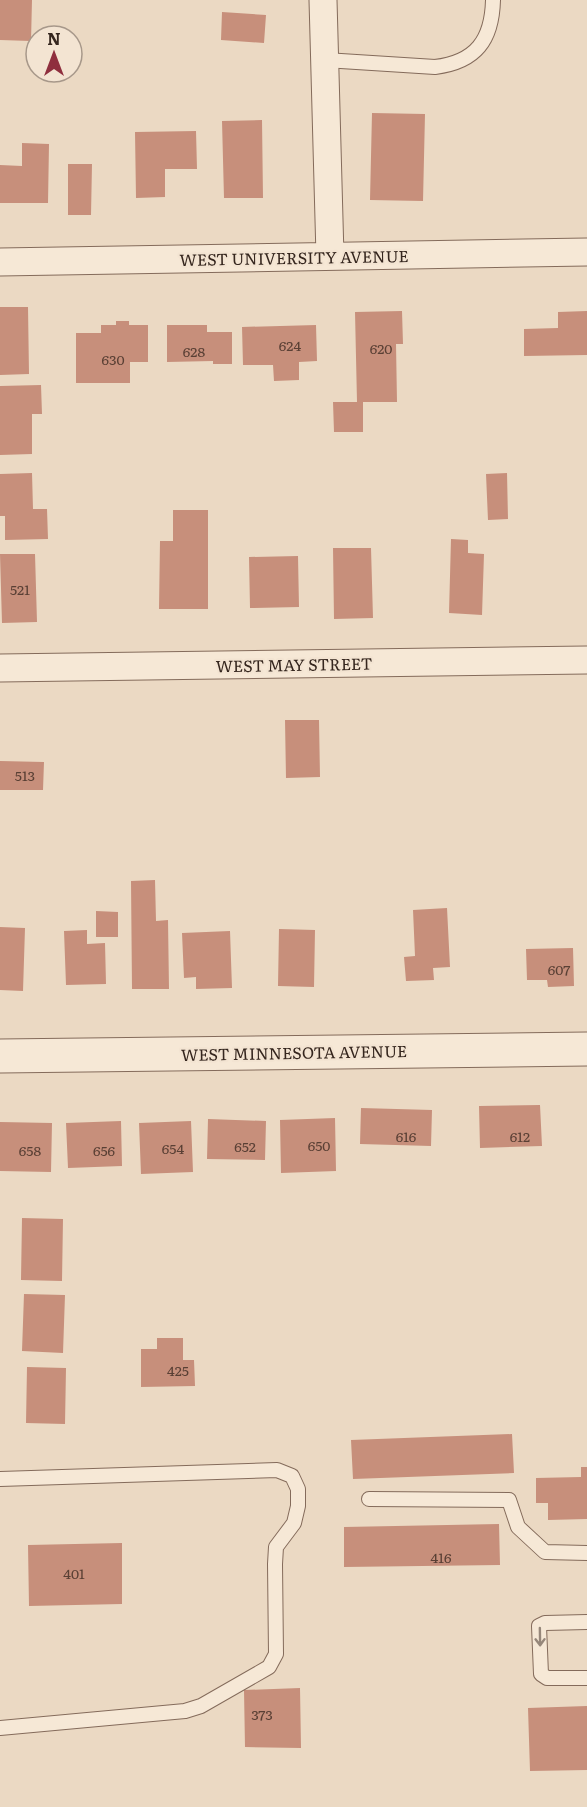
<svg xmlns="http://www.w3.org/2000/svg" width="587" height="1807" viewBox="0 0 587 1807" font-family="Literata,serif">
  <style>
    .building { fill: #c78f7b }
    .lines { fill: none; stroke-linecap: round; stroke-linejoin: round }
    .service-casing { stroke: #846b5b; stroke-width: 16 }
    .minor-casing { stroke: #846b5b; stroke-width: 29 }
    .tertiary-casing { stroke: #846b5b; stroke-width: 35 }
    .service { stroke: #f6e8d6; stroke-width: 14 }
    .minor { stroke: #f6e8d6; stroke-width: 27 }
    .tertiary { stroke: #f6e8d6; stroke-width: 33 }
    .oneway { stroke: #96877a }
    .labels { text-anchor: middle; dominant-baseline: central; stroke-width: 4.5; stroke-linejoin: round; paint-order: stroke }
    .number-label { font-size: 14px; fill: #5a4035 }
    .street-label { font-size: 16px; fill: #35261e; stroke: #f3e4d2 }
  </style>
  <rect width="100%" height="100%" fill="#ebd9c3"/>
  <path class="building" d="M 0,0 L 32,0 L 31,41 L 0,40 Z
    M 222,12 L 266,15 L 264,43 L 221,40 Z
    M 372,113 L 425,114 L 423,201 L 370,200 Z
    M 262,120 L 263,198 L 224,198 L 222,121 Z
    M 196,131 L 197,169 L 165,169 L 165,197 L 136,198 L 135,132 Z
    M 22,143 L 49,144 L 48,203 L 0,203 L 0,165 L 22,166 Z
    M 68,164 L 92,164 L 91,215 L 68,215 Z
    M 0,307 L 28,307 L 29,374 L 0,375 Z
    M 402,311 L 403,344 L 396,344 L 397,402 L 363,402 L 363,432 L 334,432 L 333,402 L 357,402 L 355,312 Z
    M 587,311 L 587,355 L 524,356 L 524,329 L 558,328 L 558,312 Z
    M 116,321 L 129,321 L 129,325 L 148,325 L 148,362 L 130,362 L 130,383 L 76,383 L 76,333 L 101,333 L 101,325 L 116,325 Z
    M 167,325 L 207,325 L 207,332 L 232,332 L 232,364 L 213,364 L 213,361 L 167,362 Z
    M 316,325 L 317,361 L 299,362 L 299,380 L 274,381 L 273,365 L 243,365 L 242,327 Z
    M 41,385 L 42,414 L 32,414 L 32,454 L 0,455 L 0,386 Z
    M 32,473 L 33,509 L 47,509 L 48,539 L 5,540 L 5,516 L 0,516 L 0,474 Z
    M 507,473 L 508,519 L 488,520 L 486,474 Z
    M 173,510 L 208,510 L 208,609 L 159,609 L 160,541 L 173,541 Z
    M 451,539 L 468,540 L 468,553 L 484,554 L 482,615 L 449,613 Z
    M 333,548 L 371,548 L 373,618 L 334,619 Z
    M 0,554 L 35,554 L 37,622 L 2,623 Z
    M 298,556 L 299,607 L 250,608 L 249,557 Z
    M 285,720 L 319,720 L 320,777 L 286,778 Z
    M 0,761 L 44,762 L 43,790 L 0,790 Z
    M 155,880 L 156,921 L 168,920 L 169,989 L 132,989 L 131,881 Z
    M 447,908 L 450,967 L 433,968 L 434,980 L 406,981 L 404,957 L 415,956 L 413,910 Z
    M 96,911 L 118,912 L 118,937 L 96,937 Z
    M 0,927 L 25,928 L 23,991 L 0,990 Z
    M 279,929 L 315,930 L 314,987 L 278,986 Z
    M 87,930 L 87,944 L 105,943 L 106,984 L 66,985 L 64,931 Z
    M 230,931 L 232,988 L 196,989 L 196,977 L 184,978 L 182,933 Z
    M 573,948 L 574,986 L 548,987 L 547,980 L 527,980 L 526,949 Z
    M 540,1105 L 542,1146 L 480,1148 L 479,1106 Z
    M 361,1108 L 432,1110 L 431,1146 L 360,1144 Z
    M 335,1118 L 336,1171 L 281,1173 L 280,1120 Z
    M 208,1119 L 266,1121 L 265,1160 L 207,1159 Z
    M 121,1121 L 122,1166 L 68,1168 L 66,1123 Z
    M 191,1121 L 193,1172 L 141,1174 L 139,1123 Z
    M 0,1122 L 52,1123 L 51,1172 L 0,1171 Z
    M 22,1218 L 63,1219 L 62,1281 L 21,1280 Z
    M 24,1294 L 65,1295 L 63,1353 L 22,1351 Z
    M 157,1338 L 183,1338 L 183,1360 L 194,1360 L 195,1386 L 141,1387 L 141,1349 L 157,1349 Z
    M 27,1367 L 66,1368 L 65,1424 L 26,1423 Z
    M 512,1434 L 514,1473 L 353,1479 L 351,1440 Z
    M 581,1467 L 587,1467 L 587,1519 L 548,1520 L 548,1503 L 536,1503 L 536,1478 L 581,1477 Z
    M 499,1524 L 500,1565 L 344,1567 L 344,1527 Z
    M 122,1543 L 122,1604 L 29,1606 L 28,1545 Z
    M 300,1688 L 301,1748 L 245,1747 L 244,1690 Z
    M 587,1706 L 587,1770 L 530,1771 L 528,1708 Z"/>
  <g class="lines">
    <defs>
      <path id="service" d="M 325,60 L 435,67 C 476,62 492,40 493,0
        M 0,1479 L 277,1470 L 292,1476 L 298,1489 L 298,1506 L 294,1523 L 276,1547 L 275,1564 L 276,1654 L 269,1667 L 201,1706 L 185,1711 L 0,1728
        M 369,1499 L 509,1500 L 518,1527 L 545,1552 L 587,1553
        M 587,1622 L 545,1623 L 539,1626 L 541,1674 L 547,1678 L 587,1678"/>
      <path id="minor" d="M 323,0 L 330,256
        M 0,262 L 587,252
        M 0,668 L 587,660"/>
      <path id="tertiary" d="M 0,1056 L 587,1049"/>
    </defs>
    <use href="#service" class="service-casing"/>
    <use href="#minor" class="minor-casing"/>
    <use href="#tertiary" class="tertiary-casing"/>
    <use href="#service" class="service"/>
    <use href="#minor" class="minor"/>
    <use href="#tertiary" class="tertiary"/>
  </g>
  <defs><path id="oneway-shaft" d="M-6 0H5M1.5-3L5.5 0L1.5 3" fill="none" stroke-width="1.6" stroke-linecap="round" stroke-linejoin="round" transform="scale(1.5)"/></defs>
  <use class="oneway" href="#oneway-shaft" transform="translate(540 1637) rotate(89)"/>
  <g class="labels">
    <g class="number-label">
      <text x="290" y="345">624</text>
      <text x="381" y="348">620</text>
      <text x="194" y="351">628</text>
      <text x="113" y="359">630</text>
      <text x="20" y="589">521</text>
      <text x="25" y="775">513</text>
      <text x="559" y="969">607</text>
      <text x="406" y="1136">616</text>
      <text x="520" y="1136">612</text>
      <text x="319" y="1145">650</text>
      <text x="245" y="1146">652</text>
      <text x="173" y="1148">654</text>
      <text x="30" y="1150">658</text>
      <text x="104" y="1150">656</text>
      <text x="178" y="1370">425</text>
      <text x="441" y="1557">416</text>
      <text x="74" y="1573">401</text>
      <text x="262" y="1714">373</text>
    </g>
    <g class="street-label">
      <text transform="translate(294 257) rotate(-1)">WEST UNIVERSITY AVENUE</text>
      <text transform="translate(294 664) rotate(-1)">WEST MAY STREET</text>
      <text transform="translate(294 1052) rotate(-1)">WEST MINNESOTA AVENUE</text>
    </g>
  </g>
  <g transform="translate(54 54)"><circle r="28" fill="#f3e4d2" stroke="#a7988a" stroke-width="1.5"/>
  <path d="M0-4.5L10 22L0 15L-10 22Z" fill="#8f2f3e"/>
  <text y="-9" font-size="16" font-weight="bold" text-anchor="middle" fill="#35261e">N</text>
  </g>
</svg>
